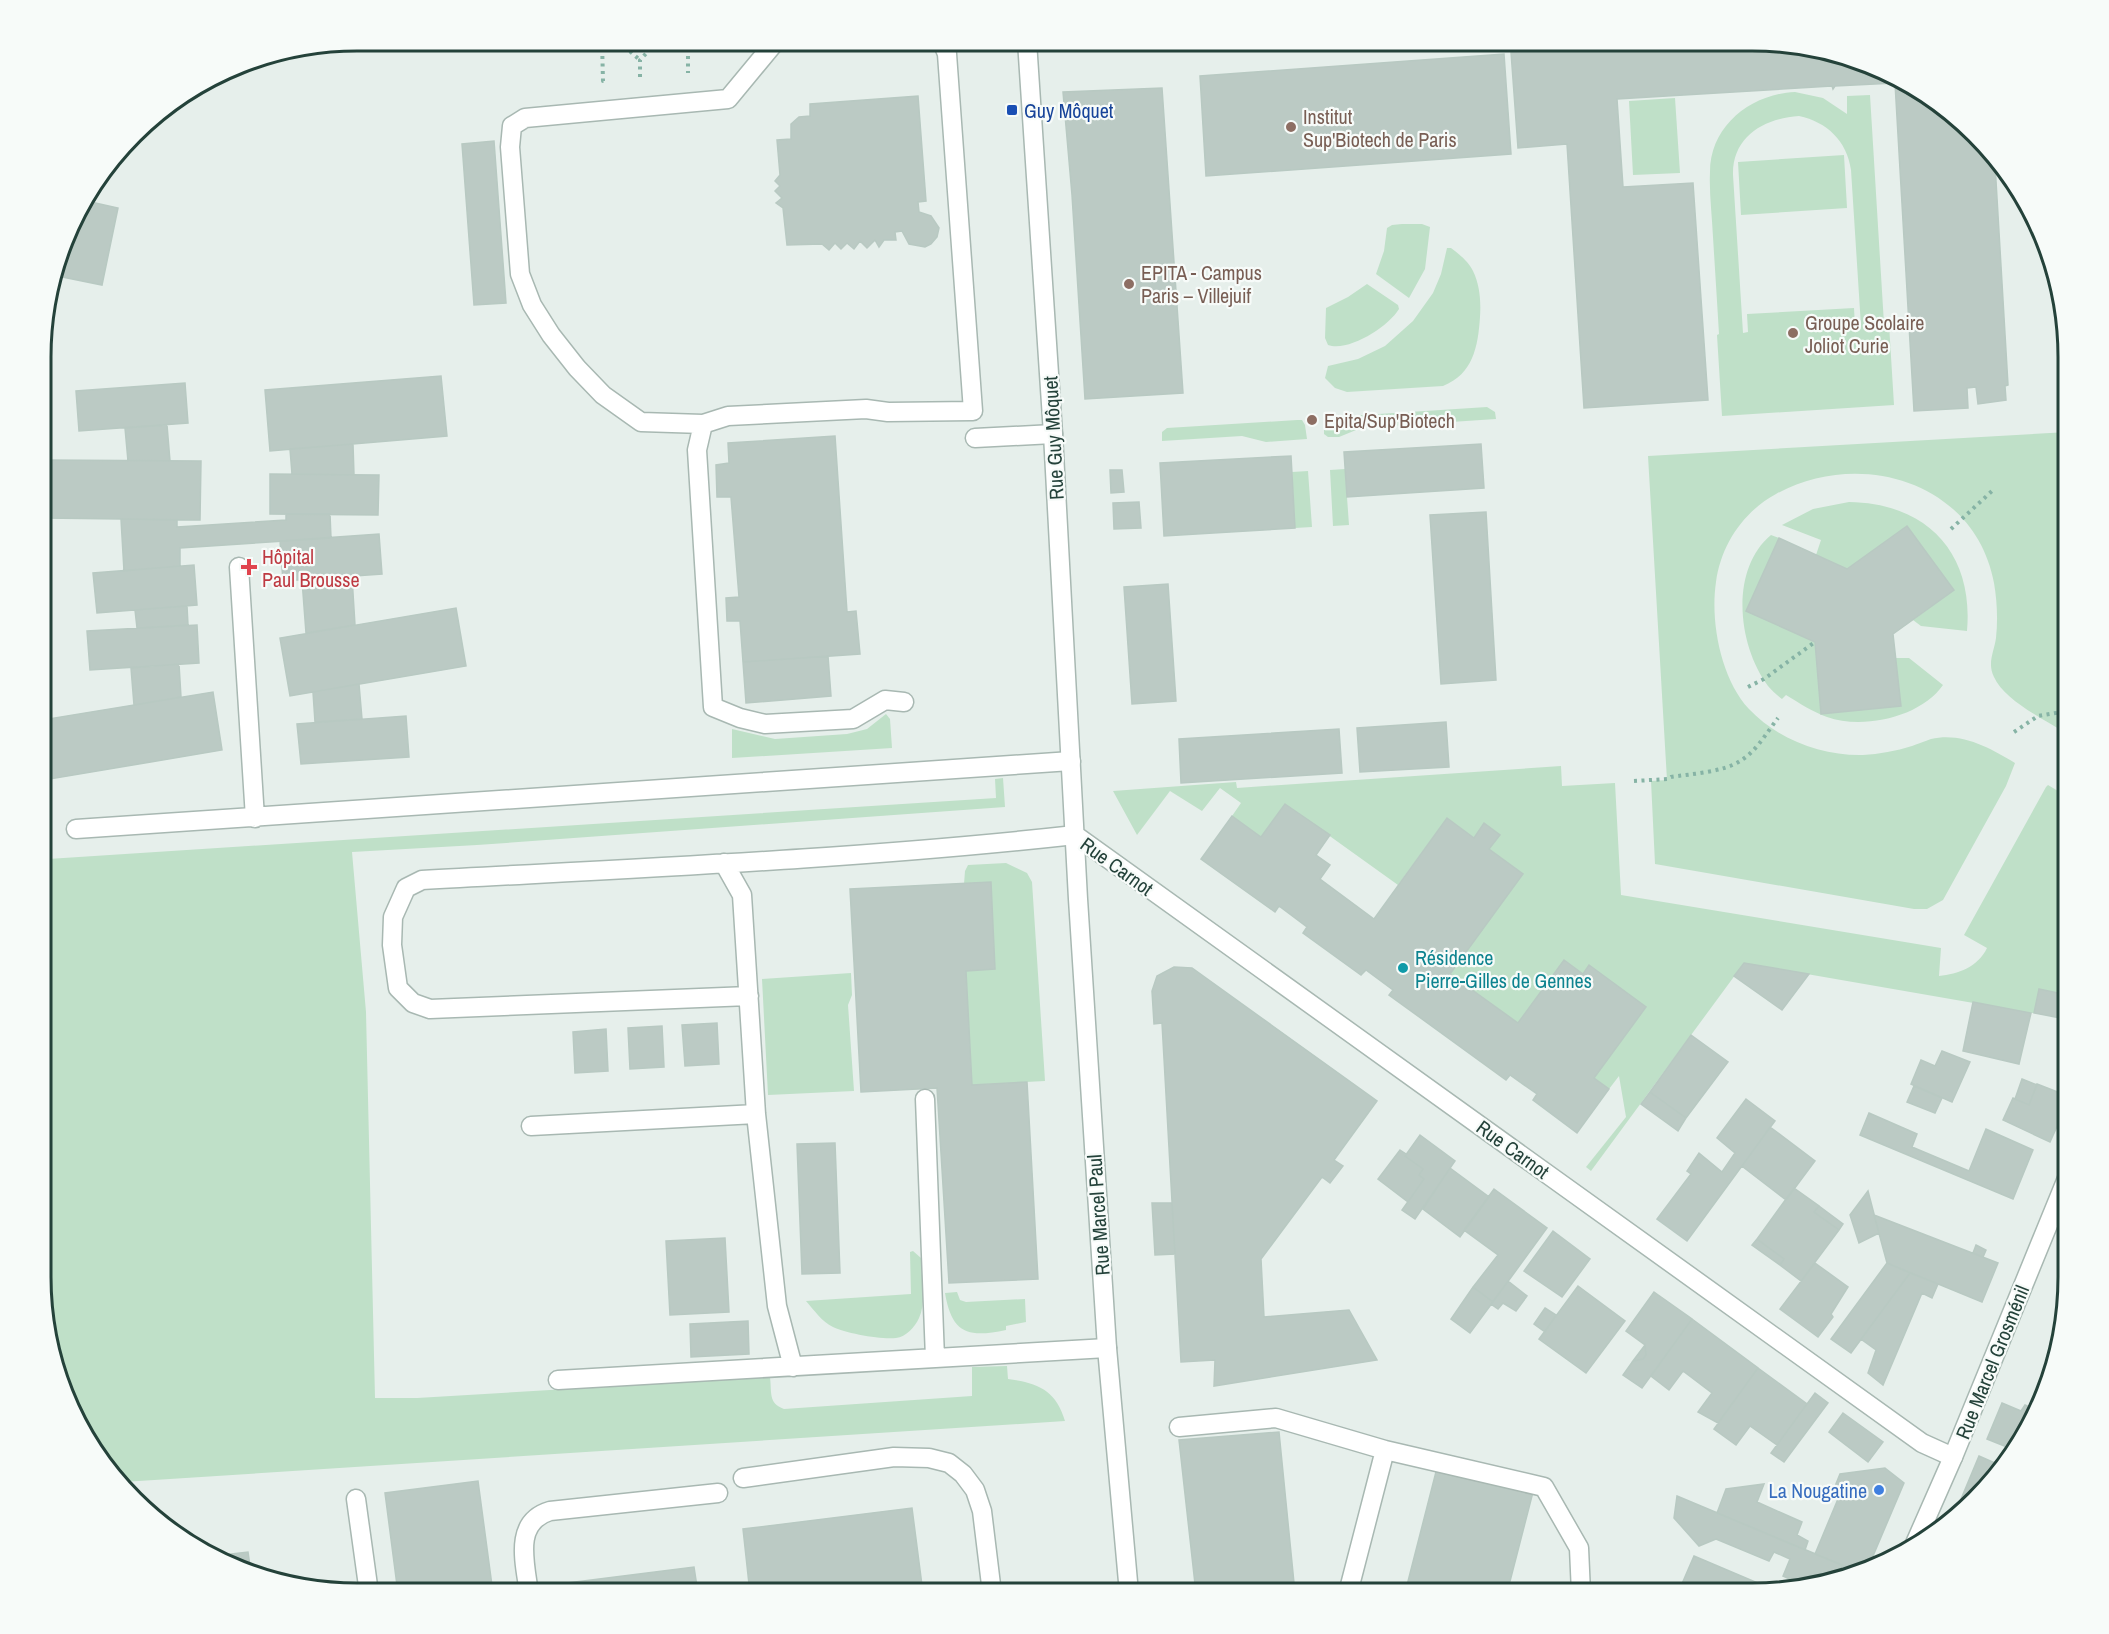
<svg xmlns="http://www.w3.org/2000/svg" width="2109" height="1634" viewBox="0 0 2109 1634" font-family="'Archivo Narrow',sans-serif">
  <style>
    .green { fill: #bfe0c8; fill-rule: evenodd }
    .building { fill: #bbcac4; stroke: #b8c9c2; stroke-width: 1.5 }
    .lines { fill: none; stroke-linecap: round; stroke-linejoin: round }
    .service-casing { stroke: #a8b8b2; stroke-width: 21 }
    .pedestrian-casing { stroke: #a8b8b2; stroke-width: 21 }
    .minor-casing { stroke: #a8b8b2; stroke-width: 21 }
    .tertiary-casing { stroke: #a8b8b2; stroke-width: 21 }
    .path { stroke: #86b3a5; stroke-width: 4; stroke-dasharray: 3 4.5; stroke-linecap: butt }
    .service { stroke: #fff; stroke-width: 18 }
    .pedestrian { stroke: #fff; stroke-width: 18 }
    .minor { stroke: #fff; stroke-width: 18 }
    .tertiary { stroke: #fff; stroke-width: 18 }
    .transit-dot { fill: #1a4fb4; stroke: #f7fbf9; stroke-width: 2 }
    .education-dot { fill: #8d6e63; stroke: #f7fbf9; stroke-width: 2 }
    .health-dot { fill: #e0444e; stroke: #f7fbf9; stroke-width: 2 }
    .culture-dot { fill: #0f9aa8; stroke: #f7fbf9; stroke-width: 2 }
    .shop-dot { fill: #3f7fe0; stroke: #f7fbf9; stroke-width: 2 }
    .labels { text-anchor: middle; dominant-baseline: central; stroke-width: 4.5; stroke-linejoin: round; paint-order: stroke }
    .transit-label { font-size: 20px; fill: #164399; stroke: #f7fbf9; text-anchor: start }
    .education-label { font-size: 20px; fill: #785e54; stroke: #f7fbf9; text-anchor: start }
    .street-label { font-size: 20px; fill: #24423a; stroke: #f7fbf9 }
    .health-label { font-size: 20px; fill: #be3a42; stroke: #f7fbf9; text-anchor: start }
    .culture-label { font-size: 20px; fill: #0d838f; stroke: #f7fbf9; text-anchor: start }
    .shop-label { font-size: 20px; fill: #366cbe; stroke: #f7fbf9; text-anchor: end }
    .rim { fill: none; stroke: #24423a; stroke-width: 3 }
  </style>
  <rect width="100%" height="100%" fill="#e6efeb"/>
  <path class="green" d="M 1795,92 L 1823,98 L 1847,114 L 1847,96 L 1870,95 L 1884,324 L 1889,324 L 1894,405 L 1722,416 L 1717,335 L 1719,334 C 1717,301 1715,269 1713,237 C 1712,215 1709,193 1710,172 C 1710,126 1751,94 1795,92 ZM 1799,116 C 1827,122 1847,141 1851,170 L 1861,326 L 1855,326 L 1854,308 L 1747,314 L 1748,332 L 1743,333 L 1733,175 C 1732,136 1765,118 1799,116 Z
    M 1675,98 L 1680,173 L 1633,175 L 1629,101 Z
    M 1844,155 L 1847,208 L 1741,215 L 1738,162 Z
    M 1402,224 L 1422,224 L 1430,227 L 1425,269 L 1409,298 L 1376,274 L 1384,251 L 1387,228 L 1392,225 Z
    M 1447,248 L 1451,248 C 1459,254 1469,262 1473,271 C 1480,285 1481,302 1480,317 C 1478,347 1473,374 1443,386 L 1347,392 L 1335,388 L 1325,378 L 1328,366 L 1358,359 L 1385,346 L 1413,321 L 1433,293 L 1441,274 Z
    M 1367,284 L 1398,305 L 1399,309 C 1388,327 1349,352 1328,345 L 1325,338 L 1326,308 L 1348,297 Z
    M 1487,407 L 1495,412 L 1496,419 L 1361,428 L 1339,437 L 1328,437 L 1324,434 L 1324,423 L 1327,419 L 1332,417 Z
    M 1297,420 L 1302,420 L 1305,425 L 1307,439 L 1266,442 L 1242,436 L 1162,441 L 1162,432 L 1167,428 Z
    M 2068,432 L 2068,734 C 2046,721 2004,700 1994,677 C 1987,663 1994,652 1996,638 C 1998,620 1997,600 1994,583 C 1975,481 1859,448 1776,494 C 1743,512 1721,545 1716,582 C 1710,622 1721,679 1749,709 C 1777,739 1822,756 1863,755 C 1879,754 1896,751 1912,746 C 1918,744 1925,741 1931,739 C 1962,732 1990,748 2015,763 L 2006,786 L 1943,900 L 1927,909 L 1914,909 L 1655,864 L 1651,781 L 1667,780 L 1648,456 Z
    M 1345,469 L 1349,525 L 1333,526 L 1330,470 Z
    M 1308,471 L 1312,527 L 1295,528 L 1292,472 Z
    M 1849,502 C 1926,503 1974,552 1967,631 L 1921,626 L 1913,620 L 1954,590 L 1907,526 L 1847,569 L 1816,555 L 1821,540 L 1782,525 L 1813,509 Z
    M 1771,535 L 1779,538 L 1815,642 L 1822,714 L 1900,706 L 1895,658 L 1909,658 L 1943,685 C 1921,717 1863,730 1827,717 C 1813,712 1799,703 1786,695 L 1782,699 C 1777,695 1772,691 1768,686 C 1738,646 1729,570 1771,535 Z
    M 886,714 L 890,719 L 892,748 L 732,758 L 732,729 L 775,739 L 847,734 L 867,729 Z
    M 1561,766 L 1562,786 L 1615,783 L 1621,895 L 1941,948 L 1939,976 C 1958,974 1978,967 1987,948 L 1964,935 L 2046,787 L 2048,785 L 2068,797 L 2068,995 L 2039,990 L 2034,1013 L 2031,1013 L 1744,963 L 1591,1171 L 1586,1167 L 1626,1117 L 1619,1076 L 1609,1089 L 1594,1078 L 1646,1007 L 1590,966 L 1583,974 L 1564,960 L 1518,1023 L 1450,974 L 1523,874 L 1489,849 L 1499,835 L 1484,824 L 1474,838 L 1447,818 L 1398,885 L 1285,804 L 1261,837 L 1232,816 L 1241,803 L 1220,788 L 1202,811 L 1170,791 L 1137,835 L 1113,791 L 1236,782 L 1237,788 Z
    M 1003,778 L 1005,807 L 477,845 L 352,852 L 366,1012 L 375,1398 L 417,1398 L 770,1377 C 772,1393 768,1403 784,1409 L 972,1396 L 972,1367 L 1007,1366 L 1008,1379 C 1038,1383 1056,1390 1065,1421 L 123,1482 L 73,1417 L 41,1298 L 42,873 L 50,873 L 48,859 L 996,798 L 995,779 Z
    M 1006,863 L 1027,873 L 1032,882 L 1045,1081 L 972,1085 L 966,971 L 995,969 L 991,883 L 964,884 L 965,871 L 968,865 Z
    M 851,973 L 852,995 L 848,1005 L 854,1091 L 768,1095 L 762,979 Z
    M 913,1251 L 921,1258 C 921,1276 927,1301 919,1318 C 915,1327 906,1337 896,1338 C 882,1340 845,1333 833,1327 C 822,1322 814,1310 806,1301 L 911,1294 L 910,1252 Z
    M 957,1292 L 960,1300 L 966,1302 L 1025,1299 L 1026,1322 L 1006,1326 L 1006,1330 C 968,1338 952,1334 945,1293 Z"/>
  <path class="building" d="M 1684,41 L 1772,41 L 1873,65 L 1961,119 L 1995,164 L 2008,385 L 2005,386 L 2006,400 L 1978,404 L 1976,387 L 1967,388 L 1968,408 L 1914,411 L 1895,83 L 1835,86 L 1833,89 L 1832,86 L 1617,99 L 1623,187 L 1693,183 L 1708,400 L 1584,408 L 1567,144 L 1518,148 L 1511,52 Z
    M 1504,54 L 1511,154 L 1206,176 L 1200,76 Z
    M 1162,88 L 1183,393 L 1085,399 L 1072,195 L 1063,92 Z
    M 918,96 L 926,201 L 918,202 L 919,212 L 931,216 L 939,228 L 937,237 L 931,244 L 925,247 L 909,244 L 902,231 L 895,232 L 896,240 L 884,240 L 879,247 L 875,240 L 867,248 L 860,241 L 854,249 L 847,243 L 841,249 L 835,243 L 829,250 L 822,244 L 787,245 L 783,208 L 776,203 L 782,198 L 775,191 L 780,186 L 775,181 L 780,175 L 777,140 L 791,139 L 791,124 L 799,117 L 810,116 L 810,104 Z
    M 494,141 L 506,303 L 474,305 L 462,144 Z
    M 82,200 L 118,208 L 102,285 L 57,276 Z
    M 441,376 L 447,436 L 270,451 L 265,390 Z
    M 185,383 L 188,423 L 79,431 L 76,391 Z
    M 167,425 L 170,461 L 128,461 L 125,428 Z
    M 835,436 L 847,612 L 856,611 L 860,654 L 743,662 L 740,621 L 727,621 L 726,598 L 739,597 L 731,497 L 717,497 L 716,465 L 729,463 L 728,443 Z
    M 353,444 L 354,475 L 292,474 L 290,449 Z
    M 1481,444 L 1484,488 L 1347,497 L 1344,452 Z
    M 1291,456 L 1295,528 L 1164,536 L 1160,463 Z
    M 43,460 L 201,461 L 200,520 L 43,518 Z
    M 1110,470 L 1122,470 L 1124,492 L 1111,493 Z
    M 270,474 L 379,475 L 378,515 L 270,514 Z
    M 1139,502 L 1141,528 L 1114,529 L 1113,503 Z
    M 1486,512 L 1496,680 L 1441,684 L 1430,515 Z
    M 286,514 L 330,514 L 331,538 L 180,548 L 180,566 L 124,571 L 121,519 L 177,520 L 177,527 L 286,520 Z
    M 1907,526 L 1954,590 L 1893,634 L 1901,706 L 1821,714 L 1815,642 L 1746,611 L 1779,538 L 1847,569 Z
    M 379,534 L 382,574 L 283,581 L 280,541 Z
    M 194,565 L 197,605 L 97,613 L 93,573 Z
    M 352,577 L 355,625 L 306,633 L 302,580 Z
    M 1168,584 L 1176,701 L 1132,704 L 1124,587 Z
    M 187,606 L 188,625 L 137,628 L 135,610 Z
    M 456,608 L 466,666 L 290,696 L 280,638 Z
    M 197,625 L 199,663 L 90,670 L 87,631 Z
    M 828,656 L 831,696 L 746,703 L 743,662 Z
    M 179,664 L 181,697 L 134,705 L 131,668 Z
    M 359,684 L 362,719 L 315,722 L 313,692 Z
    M 213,692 L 222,750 L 50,779 L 42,720 Z
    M 406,716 L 409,757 L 301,764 L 297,724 Z
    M 1446,722 L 1449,767 L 1360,772 L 1357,728 Z
    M 1339,729 L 1342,773 L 1181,783 L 1179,739 Z
    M 1285,804 L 1330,835 L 1316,855 L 1330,865 L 1320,879 L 1374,919 L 1447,818 L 1474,838 L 1484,823 L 1500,835 L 1489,849 L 1523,874 L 1450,974 L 1518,1023 L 1564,960 L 1583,974 L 1589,965 L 1646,1007 L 1594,1078 L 1609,1089 L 1577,1133 L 1533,1100 L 1537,1094 L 1510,1075 L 1506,1080 L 1389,995 L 1393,990 L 1366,970 L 1361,975 L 1303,933 L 1307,927 L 1279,906 L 1275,912 L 1201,859 L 1232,816 L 1261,837 Z
    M 991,882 L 995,969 L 966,971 L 972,1085 L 1027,1082 L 1038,1279 L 949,1283 L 937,1088 L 861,1092 L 850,889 Z
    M 1744,963 L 1809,974 L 1782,1010 L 1734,976 Z
    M 1174,967 L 1192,968 L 1377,1101 L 1334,1160 L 1343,1166 L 1330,1183 L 1322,1177 L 1261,1259 L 1264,1317 L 1349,1310 L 1377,1360 L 1214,1386 L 1215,1360 L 1181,1362 L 1162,1023 L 1154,1024 L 1152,991 L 1157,976 Z
    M 2039,989 L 2068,995 L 2066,1019 L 2034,1013 Z
    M 1973,1002 L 2031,1013 L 2019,1064 L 1963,1051 Z
    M 717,1023 L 719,1064 L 685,1066 L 682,1025 Z
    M 662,1026 L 664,1067 L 630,1069 L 628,1028 Z
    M 606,1029 L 608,1071 L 575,1073 L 573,1032 Z
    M 1691,1035 L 1728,1062 L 1686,1118 L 1650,1092 Z
    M 1942,1051 L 1970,1062 L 1952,1102 L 1911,1084 L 1921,1060 L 1935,1066 Z
    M 2022,1079 L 2037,1085 L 2029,1105 L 2015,1099 Z
    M 2037,1084 L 2068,1096 L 2068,1102 L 2050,1142 L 2003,1120 L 2013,1098 L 2029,1105 Z
    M 1914,1086 L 1942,1098 L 1935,1113 L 1907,1102 Z
    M 1650,1092 L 1686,1118 L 1678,1131 L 1641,1104 Z
    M 1746,1099 L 1775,1121 L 1687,1241 L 1657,1219 L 1691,1174 L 1687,1171 L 1699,1153 L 1722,1172 L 1735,1153 L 1717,1138 Z
    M 1869,1113 L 1917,1134 L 1912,1147 L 1969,1171 L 1986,1129 L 2033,1150 L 2013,1199 L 1860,1135 Z
    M 1770,1127 L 1815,1161 L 1786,1200 L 1742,1166 Z
    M 1420,1135 L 1455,1161 L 1415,1219 L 1402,1210 L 1424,1179 L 1419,1175 L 1423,1169 L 1405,1156 Z
    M 835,1143 L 840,1273 L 802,1274 L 797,1144 Z
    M 1400,1150 L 1406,1154 L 1405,1156 L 1423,1169 L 1419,1175 L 1424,1179 L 1408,1202 L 1378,1179 Z
    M 1450,1168 L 1489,1197 L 1460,1237 L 1423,1209 Z
    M 1794,1188 L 1819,1206 L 1814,1212 L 1839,1230 L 1801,1281 L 1780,1265 L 1784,1259 L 1757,1239 Z
    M 1494,1189 L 1547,1228 L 1493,1302 L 1473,1287 L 1498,1255 L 1464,1230 Z
    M 1868,1191 L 1879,1233 L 1859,1243 L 1850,1215 Z
    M 1152,1203 L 1172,1203 L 1175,1254 L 1155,1255 Z
    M 1819,1206 L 1843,1224 L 1839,1230 L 1814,1212 Z
    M 1874,1215 L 1998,1263 L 1982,1302 L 1887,1263 Z
    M 1553,1231 L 1590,1259 L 1562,1297 L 1524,1271 Z
    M 725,1238 L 729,1312 L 670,1315 L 666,1241 Z
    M 1757,1239 L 1784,1259 L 1780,1265 L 1752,1245 Z
    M 1976,1245 L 1986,1250 L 1983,1257 L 1973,1253 Z
    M 1815,1263 L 1848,1287 L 1831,1314 L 1833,1317 L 1818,1337 L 1780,1309 Z
    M 1887,1263 L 1910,1273 L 1851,1353 L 1831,1339 Z
    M 1910,1273 L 1938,1284 L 1932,1298 L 1922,1293 L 1883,1385 L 1868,1373 L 1876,1350 L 1861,1339 Z
    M 1508,1281 L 1527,1296 L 1516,1311 L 1503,1303 L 1498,1309 L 1491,1304 Z
    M 1578,1286 L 1625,1321 L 1586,1373 L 1539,1339 Z
    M 1473,1287 L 1493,1302 L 1470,1333 L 1451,1319 Z
    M 1654,1292 L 1692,1319 L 1642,1388 L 1623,1375 L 1633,1361 L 1643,1359 L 1646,1355 L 1645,1345 L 1626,1331 Z
    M 1545,1308 L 1556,1315 L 1545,1332 L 1534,1324 Z
    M 1692,1319 L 1758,1368 L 1718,1423 L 1698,1412 L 1712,1393 L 1683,1371 L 1669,1390 L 1651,1376 Z
    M 748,1321 L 749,1354 L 691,1357 L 690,1324 Z
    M 1645,1345 L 1646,1355 L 1643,1359 L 1633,1361 Z
    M 1758,1368 L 1807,1404 L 1777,1445 L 1750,1426 L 1736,1445 L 1714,1429 Z
    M 1815,1393 L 1828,1403 L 1784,1462 L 1771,1453 Z
    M 2002,1403 L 2021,1411 L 2025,1405 L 2037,1410 L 2012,1449 L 1987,1439 Z
    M 1843,1413 L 1883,1442 L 1868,1462 L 1829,1432 Z
    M 1279,1432 L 1295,1593 L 1196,1593 L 1179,1440 Z
    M 1979,1456 L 2002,1466 L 1990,1486 L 1970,1503 L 1961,1499 Z
    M 1437,1468 L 1533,1492 L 1507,1593 L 1405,1593 Z
    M 1885,1468 L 1904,1483 L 1867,1570 L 1858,1572 L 1815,1554 L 1838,1499 L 1831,1496 L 1840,1474 Z
    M 478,1481 L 493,1593 L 398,1593 L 385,1493 Z
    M 1764,1484 L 1757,1502 L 1802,1522 L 1797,1535 L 1808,1541 L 1805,1550 L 1717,1513 L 1726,1489 Z
    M 1677,1496 L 1842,1565 L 1838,1576 L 1801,1584 L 1783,1576 L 1790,1559 L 1774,1552 L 1769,1561 L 1716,1539 L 1699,1546 L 1674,1518 Z
    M 912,1508 L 923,1593 L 750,1593 L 743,1529 Z
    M 248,1552 L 251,1573 L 236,1569 L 214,1556 Z
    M 1694,1556 L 1772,1589 L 1752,1594 L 1678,1593 Z
    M 694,1567 L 698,1593 L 562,1593 L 560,1584 Z"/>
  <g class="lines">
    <defs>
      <path id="service" d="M 703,424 L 641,422 L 603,395 L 577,368 L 551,335 L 532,305 L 520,274 L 510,147 L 512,126 L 525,118 L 728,99 L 776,41
        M 975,438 L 1053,434
        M 239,567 L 255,818
        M 904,702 L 885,700 L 853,719 L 765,724 L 740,718 L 713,707 L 697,450 L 703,424 L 728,416 L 866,409 L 888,412 L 973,411 L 947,54 L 942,41
        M 76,829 L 1071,761
        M 724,863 L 742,895 L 756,1114 L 777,1306 L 793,1367
        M 749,996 L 430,1009 L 413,1003 L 398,988 L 392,945 L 393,917 L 406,888 L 422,880 C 640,868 858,859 1075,835
        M 925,1099 L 935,1358
        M 531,1126 L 756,1114
        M 558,1380 L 1107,1348
        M 743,1478 L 894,1457 L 929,1458 L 949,1463 L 963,1474 L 975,1490 L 982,1511 L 992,1593
        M 356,1499 L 369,1593
        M 529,1593 C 525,1563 513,1522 550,1511 L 718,1493"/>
      <path id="pedestrian" d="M 1179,1427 L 1276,1418 L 1385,1450 L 1544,1487 L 1579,1548 L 1581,1593
        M 1348,1593 L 1385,1450"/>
      <path id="minor" d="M 1027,41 L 1053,434 L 1078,899 L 1107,1348 L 1129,1593
        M 1075,835 L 1922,1443 L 1953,1457"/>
      <path id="tertiary" d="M 1913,1548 L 1953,1457 L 2068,1176"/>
    </defs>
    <use href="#service" class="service-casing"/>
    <use href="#pedestrian" class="pedestrian-casing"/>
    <use href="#minor" class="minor-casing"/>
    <use href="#tertiary" class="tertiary-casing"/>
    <path class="path" d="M 602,41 L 603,81 L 605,81
      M 633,41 L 626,48 L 640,60
      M 688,41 L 688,73
      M 653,46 L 736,43
      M 602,48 L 626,48
      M 640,77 L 640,60 L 653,46 L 647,41
      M 1951,529 L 1992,491
      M 1748,687 L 1764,679 L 1815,642
      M 2014,732 L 2038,716 L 2068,711
      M 1634,781 L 1668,779 L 1671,777 C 1690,774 1724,772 1740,761 C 1756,752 1767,732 1778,718"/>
    <use href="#service" class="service"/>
    <use href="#pedestrian" class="pedestrian"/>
    <use href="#minor" class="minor"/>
    <use href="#tertiary" class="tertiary"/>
  </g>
  <rect class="transit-dot" x="1006" y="104" width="12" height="12" rx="3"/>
  <g class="education-dot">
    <circle cx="1291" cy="127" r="6"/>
    <circle cx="1129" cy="284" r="6"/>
    <circle cx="1793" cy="333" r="6"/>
    <circle cx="1312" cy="420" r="6"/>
  </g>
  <path class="health-dot" d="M246 558h6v6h6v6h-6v6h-6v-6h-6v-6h6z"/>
  <circle class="culture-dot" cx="1403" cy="968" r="6"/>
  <circle class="shop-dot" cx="1879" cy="1490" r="6"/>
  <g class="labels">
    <g class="transit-label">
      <text x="1024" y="110">Guy Môquet</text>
    </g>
    <g class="education-label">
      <text x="1303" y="116">Institut<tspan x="1303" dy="23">Sup'Biotech de Paris</tspan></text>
      <text x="1141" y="272">EPITA - Campus<tspan x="1141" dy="23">Paris – Villejuif</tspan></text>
      <text x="1805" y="322">Groupe Scolaire<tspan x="1805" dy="23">Joliot Curie</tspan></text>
      <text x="1324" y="420">Epita/Sup'Biotech</text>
    </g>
    <g class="street-label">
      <text transform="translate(1053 438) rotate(-93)">Rue Guy Môquet</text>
      <text transform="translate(1117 866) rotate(36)">Rue Carnot</text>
      <text transform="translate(1513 1149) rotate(36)">Rue Carnot</text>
      <text transform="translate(1098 1215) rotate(-94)">Rue Marcel Paul</text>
      <text transform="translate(1992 1362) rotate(-68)">Rue Marcel Grosménil</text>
    </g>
    <g class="health-label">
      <text x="262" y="556">Hôpital<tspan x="262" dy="23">Paul Brousse</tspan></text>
    </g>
    <g class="culture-label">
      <text x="1415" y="957">Résidence<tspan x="1415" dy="23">Pierre-Gilles de Gennes</tspan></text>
    </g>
    <g class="shop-label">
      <text x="1867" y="1490">La Nougatine</text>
    </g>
  </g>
  <path d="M0 0H2109V1634H0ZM357 51H1752A306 306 0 0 1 2058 357V1277A306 306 0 0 1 1752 1583H357A306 306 0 0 1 51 1277V357A306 306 0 0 1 357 51Z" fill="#f7fbf9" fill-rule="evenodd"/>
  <path class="rim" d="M357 51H1752A306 306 0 0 1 2058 357V1277A306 306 0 0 1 1752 1583H357A306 306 0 0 1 51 1277V357A306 306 0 0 1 357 51Z"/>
</svg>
